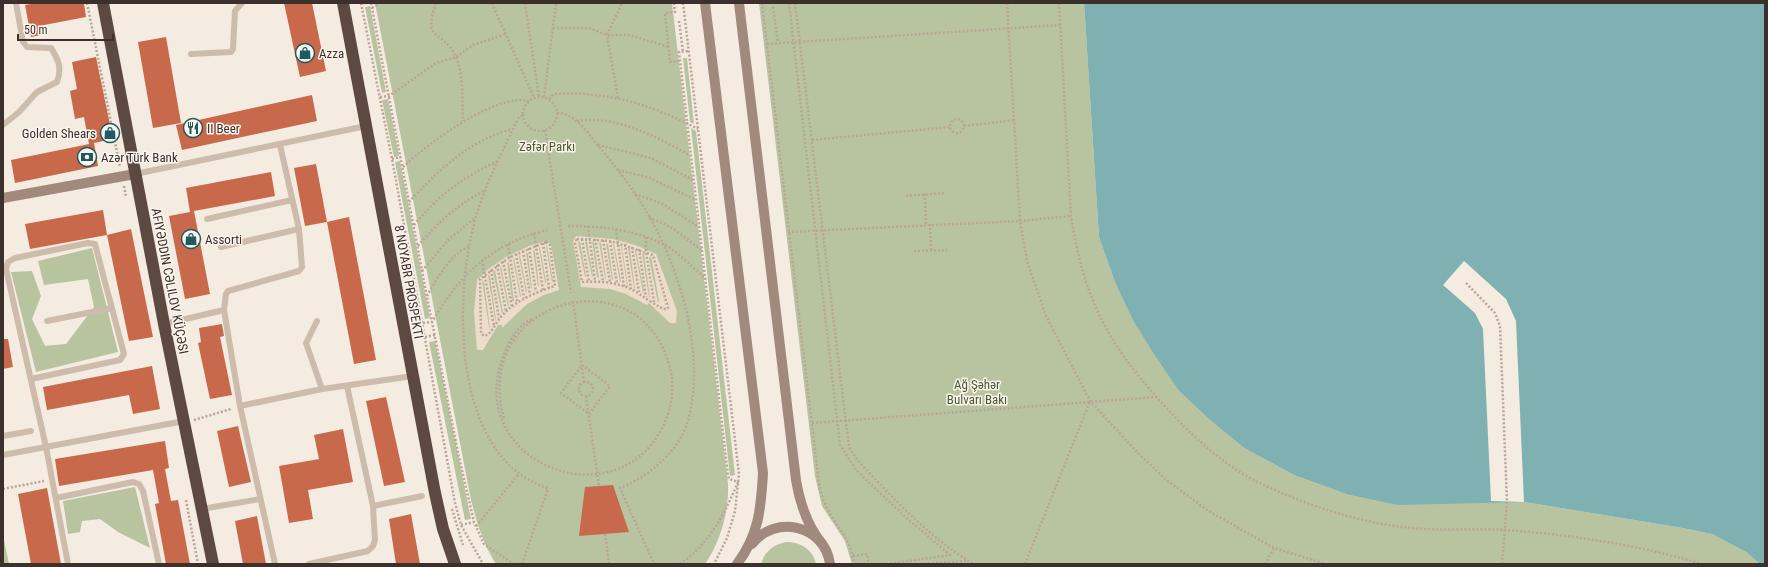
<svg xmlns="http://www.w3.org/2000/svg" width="1768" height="567" viewBox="0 0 1768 567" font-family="'Roboto Condensed',sans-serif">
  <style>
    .green { fill: #b8c4a0 }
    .plaza { fill: #ecdcc8; fill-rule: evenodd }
    .water { fill: #7fb0b2 }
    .pier { fill: #f4ebe1 }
    .building { fill: #c8694b }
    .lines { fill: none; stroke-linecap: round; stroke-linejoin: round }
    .path { stroke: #b9a596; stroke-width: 2.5; stroke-dasharray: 2 2; stroke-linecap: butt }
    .lane { stroke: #cdbbac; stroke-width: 6 }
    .secondary { stroke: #a18a7d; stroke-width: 10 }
    .highway { stroke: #5c4a42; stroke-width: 12 }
    .labels { text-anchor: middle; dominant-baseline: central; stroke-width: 3; stroke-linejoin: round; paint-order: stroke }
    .poi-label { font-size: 13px; fill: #3b302b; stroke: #fbf5ee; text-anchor: start }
    .park-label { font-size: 13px; fill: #4a5a2e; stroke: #fbf5ee }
    .street-label { font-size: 13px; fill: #3b302b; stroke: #fbf5ee }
  </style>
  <rect width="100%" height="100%" fill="#f4ebe1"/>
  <path class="green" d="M 375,3 L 672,3 L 728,484 C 729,511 721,541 705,564 L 496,564 C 483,544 477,523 471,500 Z
    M 759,3 L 1084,3 L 1099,237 L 1115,282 L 1179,391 L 1211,421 L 1244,448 L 1294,475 L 1346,494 L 1524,502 L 1677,527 L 1712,534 L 1746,552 L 1760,564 L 852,564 L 845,541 L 822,506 L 815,476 Z
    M 370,6 L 386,92 L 382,93 L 365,7 Z
    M 683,58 L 687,58 L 694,124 L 690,122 Z
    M 388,99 L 399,156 L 394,157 L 382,100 Z
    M 691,128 L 696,131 L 735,475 L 730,476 Z
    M 400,161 L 430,318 L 425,319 L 395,162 Z
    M 92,248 L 118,352 L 36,372 L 11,272 L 32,271 L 41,296 L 32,319 L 45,346 L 66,344 L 94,307 L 88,279 L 44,285 L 38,261 Z
    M 435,341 L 471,519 L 465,520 L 429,342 Z
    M 135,487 L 150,548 L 118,532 L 100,519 L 82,521 L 80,532 L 68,534 L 63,501 Z
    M 3,535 L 9,564 L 3,564 Z
    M 786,542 C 800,542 813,549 816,564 L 761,564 C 765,551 773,545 786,542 Z"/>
  <path class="plaza" d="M 576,236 L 613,239 L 635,245 L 656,254 L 677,311 L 676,323 L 670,323 L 650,304 L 648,303 L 647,305 L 626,294 L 610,289 L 581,287 L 573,241 ZM 580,241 L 586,276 L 585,277 L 578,242 ZM 587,241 L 593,276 L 592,277 L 585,242 ZM 592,241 L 594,242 L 599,278 L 597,277 ZM 599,242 L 601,243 L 606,279 L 605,278 ZM 606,243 L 608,244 L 613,280 L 612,280 ZM 614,244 L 621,281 L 620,282 L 613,245 ZM 621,246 L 622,247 L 628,286 L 627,285 ZM 628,248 L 630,249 L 635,289 L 634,288 ZM 636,250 L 644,292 L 643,293 L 635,251 ZM 642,253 L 644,254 L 650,298 L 649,297 ZM 651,256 L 659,301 L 658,303 L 649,258 Z
    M 546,241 L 551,244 L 559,290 L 544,295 L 527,304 L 502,328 L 502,325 L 498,325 L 483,350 L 477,350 L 474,312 L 477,280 L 487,270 L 506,257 L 529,246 ZM 547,245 L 553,281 L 552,282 L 546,247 ZM 540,247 L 546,282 L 545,283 L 539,248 ZM 533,250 L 535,251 L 539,286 L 538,286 ZM 526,253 L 528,253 L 532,289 L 531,288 ZM 520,255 L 527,292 L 526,293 L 519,257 ZM 514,258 L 521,296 L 520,297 L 513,259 ZM 507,262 L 509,263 L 514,301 L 512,301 ZM 501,266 L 509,306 L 508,307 L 500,268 ZM 495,270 L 503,312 L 502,313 L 493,272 ZM 488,275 L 490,276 L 496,320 L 495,319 ZM 482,281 L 484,282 L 490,328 L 489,327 Z"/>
  <path class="water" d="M 1084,3 L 1765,3 L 1765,564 L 1760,564 L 1746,552 L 1712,534 L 1677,527 L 1524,502 L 1398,505 L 1346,494 L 1294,475 L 1244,448 L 1211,421 L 1179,391 L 1154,354 L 1133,320 L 1115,282 L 1099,237 Z"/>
  <path class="pier" d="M 1464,261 L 1506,299 L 1516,321 L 1524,502 L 1491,501 L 1483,329 L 1475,313 L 1443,285 Z"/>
  <path class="building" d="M 36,3 L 84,3 L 86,17 L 39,26 L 41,35 L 31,37 L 25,5 Z
    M 284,3 L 312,3 L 326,71 L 300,77 Z
    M 166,37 L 181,123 L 153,128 L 138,42 Z
    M 96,57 L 113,139 L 89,144 L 84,117 L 75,119 L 70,91 L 77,89 L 72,62 Z
    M 312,95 L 317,121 L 182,150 L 176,125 Z
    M 94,143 L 98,166 L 15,183 L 11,160 Z
    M 316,164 L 327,222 L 305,226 L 294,168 Z
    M 271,172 L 275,196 L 194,211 L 210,294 L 185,299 L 169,216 L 190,212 L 186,188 Z
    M 103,210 L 107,235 L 30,249 L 25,224 Z
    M 349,217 L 376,360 L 354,364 L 327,222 Z
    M 131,229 L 153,337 L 129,341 L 107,235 Z
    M 222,324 L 224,336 L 220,337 L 232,395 L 210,399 L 198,343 L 201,342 L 199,328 Z
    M 3,339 L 8,339 L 13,367 L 3,369 Z
    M 152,366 L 160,409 L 133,414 L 129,395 L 47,410 L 43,387 Z
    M 386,397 L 405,482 L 384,486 L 366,401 Z
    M 238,426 L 251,482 L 229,487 L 217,431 Z
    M 343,429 L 353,482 L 308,490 L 313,519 L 289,523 L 279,466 L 319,459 L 314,435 Z
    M 165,441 L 169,468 L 165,469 L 171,501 L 178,500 L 190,564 L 166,564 L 155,504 L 159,503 L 153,470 L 59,486 L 55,459 Z
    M 613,485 L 629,532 L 579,536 L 585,487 Z
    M 47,488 L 61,564 L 31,564 L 18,494 Z
    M 411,514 L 420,564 L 396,564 L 389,519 Z
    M 257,516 L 266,564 L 243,564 L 235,521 Z"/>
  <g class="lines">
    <path class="path" d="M 87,3 L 120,167
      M 361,3 L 392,159 L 455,503 L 461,525 L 483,564
      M 371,3 L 427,297 L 458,453 L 474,522 L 484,544 L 514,564
      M 436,3 C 422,43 443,29 456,57 C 464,76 462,101 463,121
      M 492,3 L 534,98
      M 525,3 L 539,97
      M 674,3 L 675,12 L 665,13 L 670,62 L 680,61
      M 683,3 L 739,474 L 735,511 L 727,538 L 714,564
      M 762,3 L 818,476 C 819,486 821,497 826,506 C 837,529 850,536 854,564
      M 789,3 L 840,445 L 857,471 L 904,516 L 950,555 L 887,564
      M 795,3 L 849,447 C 857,462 869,472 880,484 C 909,515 938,542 973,564
      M 1007,3 L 1020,221 L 1027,261 L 1046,316 L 1090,401 L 1137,452 L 1165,479 L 1207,510 L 1274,548 L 1326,564
      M 1059,3 L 1071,216 C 1084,298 1106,341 1161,402 C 1187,431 1217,460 1252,479 C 1299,503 1358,523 1411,528 C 1442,531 1475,528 1506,530 C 1572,535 1639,545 1702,564
      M 361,4 L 366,3
      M 773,7 L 778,43
      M 372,8 L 379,3
      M 679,21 L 683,52
      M 553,28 L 589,28 L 607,35 L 629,35 L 669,47
      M 767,44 L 1061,25
      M 380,97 L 389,96 L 436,63 L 456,57 L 473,45 L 506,34
      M 544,97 L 556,3
      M523 114a17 17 0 1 1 34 0a17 17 0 1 1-34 0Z
      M 618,98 L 607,35 L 622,3
      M 549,99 L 554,94 C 608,91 650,104 698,129
      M 557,113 C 576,113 589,135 600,148 C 617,168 633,189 646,211 C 680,268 705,351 689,417 C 681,450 650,476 620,488 L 654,564
      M950 126a7 7 0 1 1 14 0a7 7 0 1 1-14 0Z
      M 577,121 C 617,115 657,137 691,156
      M 964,126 L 1015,120
      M 545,130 L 571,293
      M 812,140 L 950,127
      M 598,145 L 651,158 L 693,180
      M 392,159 L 401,157
      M 403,167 C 428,144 494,93 529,101
      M 618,170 L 650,178 L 696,200
      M 124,186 L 126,197
      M 635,194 L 663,204 L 699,227
      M 925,194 L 926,224
      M 906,196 L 944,193
      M 409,202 C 438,170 470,140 513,129
      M 649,217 L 672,228 L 702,250
      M 930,224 L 931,251
      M 414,225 C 438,196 464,176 498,161
      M 568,226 C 600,226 631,229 661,243 C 678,251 692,267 706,279
      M 588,226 L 595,281
      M 616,229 L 624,287
      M 788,232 L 1020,221 L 1071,216
      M 534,233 L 543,290
      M 646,237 L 646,252 L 654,302
      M 577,239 L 610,241 L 653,255 L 668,308 L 666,309 C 661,310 639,293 631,289 C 615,282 600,281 582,282 L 575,243 Z
      M 582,239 L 589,282
      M 595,239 L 603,281
      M 603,240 L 610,282
      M 610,241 L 617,284
      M 546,242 L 550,245 L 555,286 C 534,293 514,301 500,318 C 495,324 491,335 484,336 L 481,333 L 480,279 L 510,257 Z
      M 543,243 L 549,288
      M 508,244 L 517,302
      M 625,244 L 631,289
      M 418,246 C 437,223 458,204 486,190
      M 632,247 L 639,292
      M 529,248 L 536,292
      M 639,249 L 646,297
      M 523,251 L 530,295
      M 914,251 L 947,250
      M 516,254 L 524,298
      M 482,260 L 494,326
      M 503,261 L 512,307
      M 497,265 L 506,311
      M 491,270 L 499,318
      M 422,271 L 448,240 L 475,218
      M 1466,283 L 1495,313 L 1500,326 L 1507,502 L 1502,564
      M 427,296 C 437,278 450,255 469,246
      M 573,301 L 584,383
      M 423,323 L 432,322 C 461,273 490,245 547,230
      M 425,337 L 435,335
      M 582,365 L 610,386 L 589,414 L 561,393 Z
      M579 389a7 7 0 1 1 14 0a7 7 0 1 1-14 0Z
      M 586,396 L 599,486
      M 504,418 C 470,299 641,252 670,368 C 675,387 672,408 663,426 C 617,521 466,465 502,359 C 507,345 519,321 534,319
      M 194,420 L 231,409
      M 812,423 L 1156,397
      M 3,489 L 44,481
      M 186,500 L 198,564
      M 452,509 L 463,545
      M 461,525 L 474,522
      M 476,526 L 519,474
      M 605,534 L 609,564
      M 853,556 L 867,554 L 869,564
      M 522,564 L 548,489 C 534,483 520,476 509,465 C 454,410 456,290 475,220 C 485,184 503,150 519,117 L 524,115
      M 680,564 C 710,543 724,515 738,482 L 729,479 L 728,476 L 679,52 L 689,51
      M 916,564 L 968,561
      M 1025,564 L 1090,401
      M 1265,564 L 1274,548"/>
    <path class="lane" d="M 191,54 L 231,52 L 233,49 L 235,11 L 242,3
      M 3,125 L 19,112 L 37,92 L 57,82 C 62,69 59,60 51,48 L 27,47 L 23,42 L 16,3
      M 135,174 L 366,126
      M 207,219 L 292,200
      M 221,247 L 299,229
      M 47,321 L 112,308
      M 317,321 L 306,343 L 322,389
      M 164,324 L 224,310
      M 31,379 L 120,360 L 124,354 L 95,244 L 88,243 L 15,258 L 8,262 L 6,269 L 46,447 L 68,564
      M 240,406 L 322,389 L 413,376
      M 3,436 L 31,431
      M 3,455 L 184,421
      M 56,498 L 133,482 L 139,484 L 143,491 L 159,564
      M 373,506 L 422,496
      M 202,509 L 260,499
      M 275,564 L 240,406 L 224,310 L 226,294 L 228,291 L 299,271 L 302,267 L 299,229 L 280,145
      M 309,564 L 368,551 L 373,546 L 375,540 L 373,506 L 347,386"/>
    <path class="secondary" d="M 705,3 L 763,473 C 761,508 759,535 737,564
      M 739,3 L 796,480 C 800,504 807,526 823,545
      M 3,198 L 135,174
      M 752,544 C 775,514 825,525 830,564"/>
    <path class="highway" d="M 103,3 L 164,324 L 213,564
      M 343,3 L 435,493 L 443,529 L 455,564"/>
  </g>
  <defs>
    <symbol id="shop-ring" viewBox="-11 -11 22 22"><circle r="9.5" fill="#fbf5ee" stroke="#1f5a5e" stroke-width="1.5"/><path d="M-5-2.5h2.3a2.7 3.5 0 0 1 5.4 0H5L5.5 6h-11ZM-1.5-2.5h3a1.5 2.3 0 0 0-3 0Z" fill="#1f5a5e"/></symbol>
    <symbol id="restaurant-ring" viewBox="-11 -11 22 22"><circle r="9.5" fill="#fbf5ee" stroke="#1f5a5e" stroke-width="1.5"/><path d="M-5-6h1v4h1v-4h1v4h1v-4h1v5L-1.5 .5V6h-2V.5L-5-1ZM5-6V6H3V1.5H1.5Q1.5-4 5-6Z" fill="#1f5a5e"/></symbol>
    <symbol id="bank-ring" viewBox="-11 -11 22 22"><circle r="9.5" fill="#fbf5ee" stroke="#1f5a5e" stroke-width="1.5"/><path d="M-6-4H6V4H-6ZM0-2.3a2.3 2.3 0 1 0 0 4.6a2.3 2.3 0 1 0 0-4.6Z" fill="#1f5a5e"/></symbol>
  </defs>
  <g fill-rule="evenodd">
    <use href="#shop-ring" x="294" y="42" width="22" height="22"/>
    <use href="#restaurant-ring" x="182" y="117" width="22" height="22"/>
    <use href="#shop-ring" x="99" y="122" width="22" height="22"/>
    <use href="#bank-ring" x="76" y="146" width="22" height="22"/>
    <use href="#shop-ring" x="180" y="228" width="22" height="22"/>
  </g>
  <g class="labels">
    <g class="poi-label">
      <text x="319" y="53">Azza</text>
      <text x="207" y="128">II Beer</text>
      <text x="96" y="133" text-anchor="end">Golden Shears</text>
      <text x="101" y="157">Azәr Türk Bank</text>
      <text x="205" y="239">Assorti</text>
    </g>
    <g class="park-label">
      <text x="547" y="146">Zəfər Parkı</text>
      <text x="977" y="384">Ağ Şəhər<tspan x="977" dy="15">Bulvarı Bakı</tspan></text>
    </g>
    <g class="street-label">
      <text transform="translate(170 281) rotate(79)">AFIYƏDDIN CƏLILOV KÜÇƏSI</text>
      <text transform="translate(409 282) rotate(80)">8 NOYABR PROSPEKTI</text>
    </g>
  </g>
  <rect width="1768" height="567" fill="none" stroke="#3b302b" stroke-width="8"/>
  <path d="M18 34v6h95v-6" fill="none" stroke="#3b302b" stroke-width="2"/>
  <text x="24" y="34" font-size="12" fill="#3b302b" stroke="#fbf5ee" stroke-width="3" paint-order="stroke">50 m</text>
</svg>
